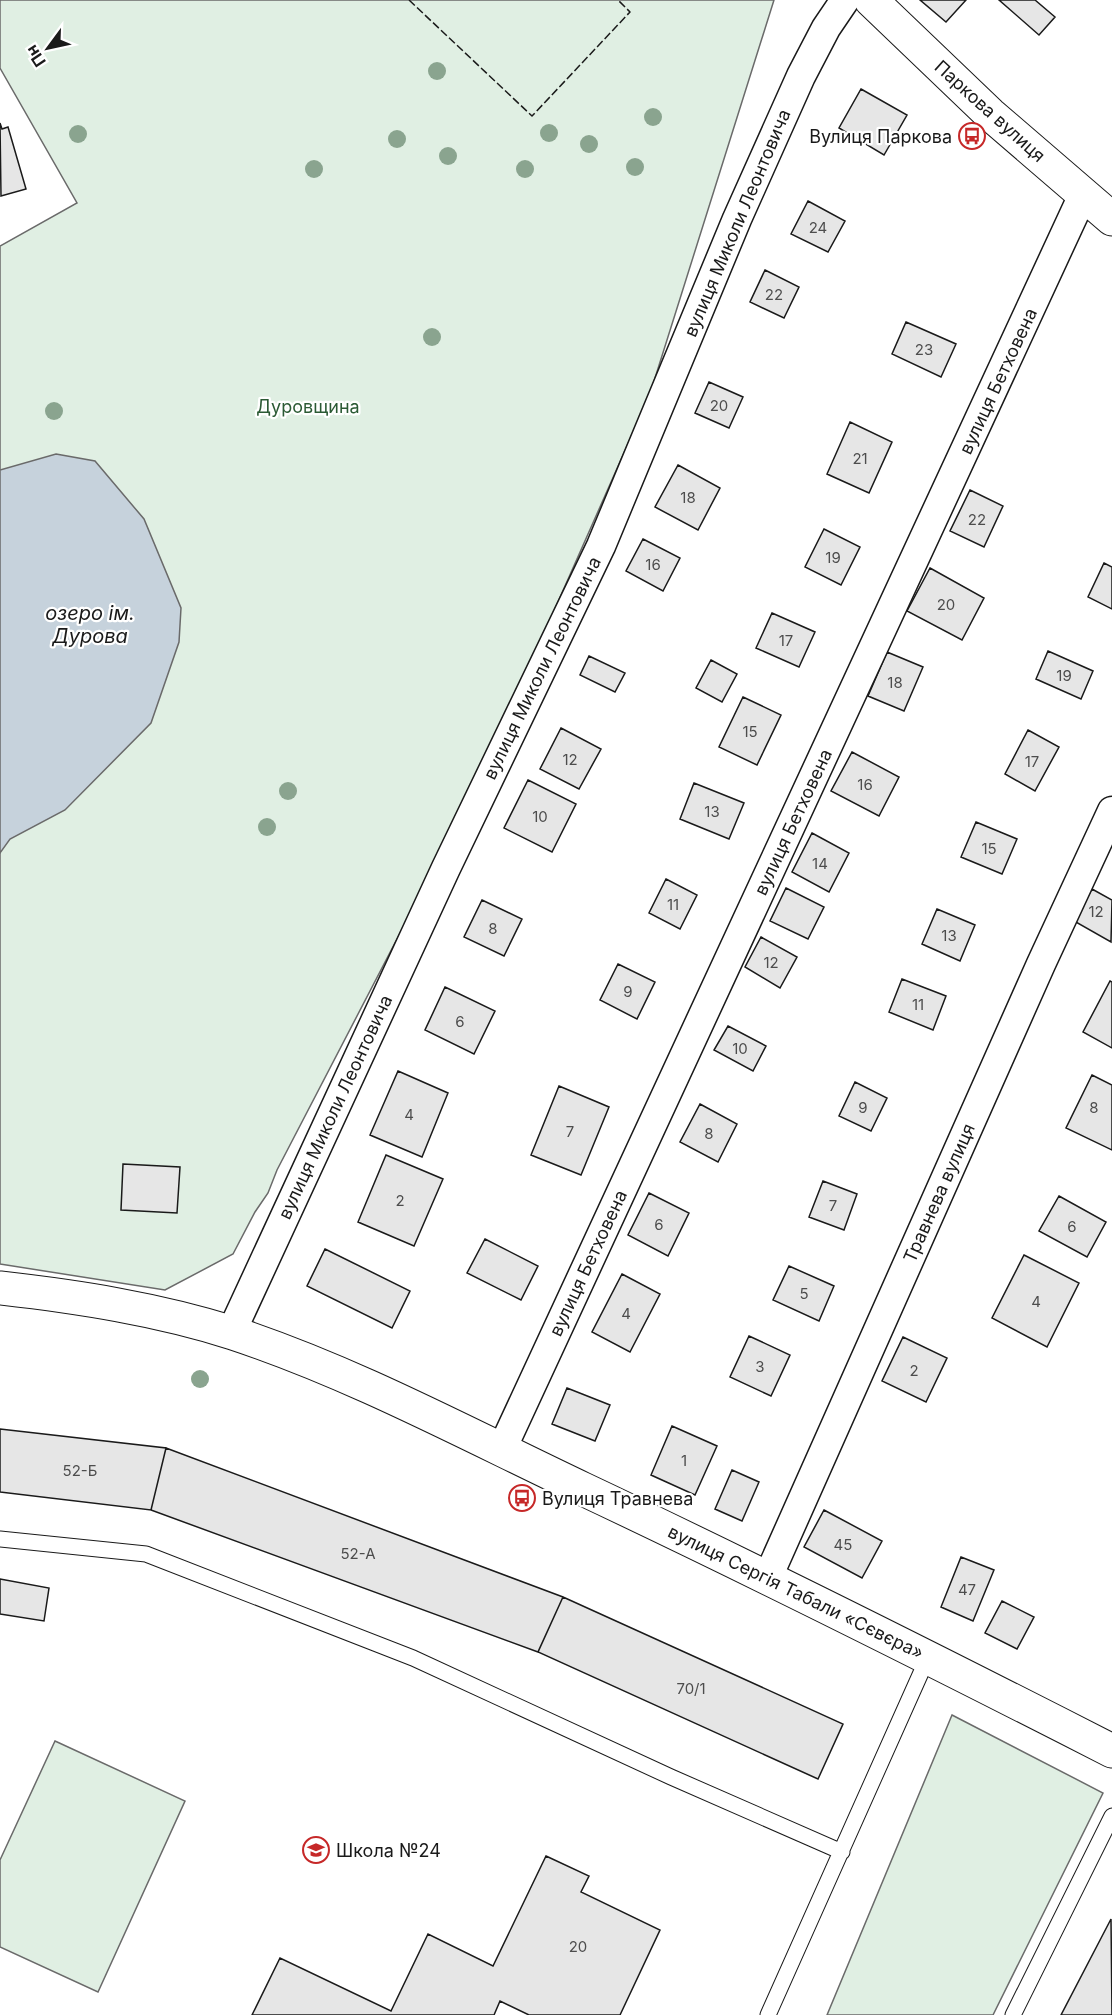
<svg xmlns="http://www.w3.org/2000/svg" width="1112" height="2015" viewBox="0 0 1112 2015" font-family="Inter,sans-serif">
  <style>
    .green { fill: #e0efe3; stroke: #6a6a6a; stroke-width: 1.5 }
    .water { fill: #c6d2dc; stroke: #6a6a6a; stroke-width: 1.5 }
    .building { fill: #e6e6e6; stroke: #1a1a1a; stroke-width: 1.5 }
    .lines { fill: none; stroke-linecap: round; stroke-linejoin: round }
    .service-casing { stroke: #1a1a1a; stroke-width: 17 }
    .minor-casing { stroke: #1a1a1a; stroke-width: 31 }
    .tertiary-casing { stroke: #1a1a1a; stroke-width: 35 }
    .secondary-casing { stroke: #1a1a1a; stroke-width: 35 }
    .service { stroke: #fff; stroke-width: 15 }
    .minor { stroke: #fff; stroke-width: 28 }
    .tertiary { stroke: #fff; stroke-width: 33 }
    .secondary { stroke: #fff; stroke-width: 33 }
    .fence { stroke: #1a1a1a; stroke-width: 1.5; stroke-dasharray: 8 3; stroke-linecap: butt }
    .tree { fill: #8aa48f }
    .labels { text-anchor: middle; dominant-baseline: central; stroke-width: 4.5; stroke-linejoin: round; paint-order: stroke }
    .number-label { font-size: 15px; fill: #4d4d4d }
    .street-label { font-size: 18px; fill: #1a1a1a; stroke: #fff }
    .poi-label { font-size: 18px; fill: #1a1a1a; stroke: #fff; text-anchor: start }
    .park-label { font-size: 18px; fill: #2b5a34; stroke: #fff }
    .water-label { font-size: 20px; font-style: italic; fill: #1a1a1a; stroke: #fff }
  </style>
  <rect width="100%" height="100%" fill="#fff"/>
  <path class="green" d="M 0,0 L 774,0 L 650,394 L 477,785 L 277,1170 L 268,1193 L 255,1212 L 233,1254 L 165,1290 L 0,1264 L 0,246 L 77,203 L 0,68 Z
    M 952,1715 L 1103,1793 L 993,2015 L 827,2015 Z
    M 55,1741 L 185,1801 L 98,1992 L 0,1947 L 0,1860 Z"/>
  <path class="water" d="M 56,454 L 95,461 L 144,519 L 181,608 L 179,642 L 151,723 L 65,810 L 10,839 L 0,853 L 0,470 Z"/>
  <path class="building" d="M 920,0 L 966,0 L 946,22 Z
    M 999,0 L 1035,0 L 1055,17 L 1039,35 Z
    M 861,89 L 907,115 L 884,155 L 839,128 Z
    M 0,123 L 2,129 L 8,127 L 26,189 L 1,196 Z
    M 808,201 L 845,221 L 828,252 L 791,234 Z
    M 765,270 L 799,287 L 784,318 L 750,302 Z
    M 906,322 L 956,344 L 941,377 L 892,354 Z
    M 709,382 L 743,397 L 729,428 L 695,413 Z
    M 850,422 L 892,442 L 869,493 L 827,474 Z
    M 678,465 L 720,488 L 698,530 L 655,507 Z
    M 970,490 L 1003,506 L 984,547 L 950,531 Z
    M 824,529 L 860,547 L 841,585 L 805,567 Z
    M 643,539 L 680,558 L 663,591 L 626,571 Z
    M 1104,563 L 1112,567 L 1112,609 L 1088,597 Z
    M 930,568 L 984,598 L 962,640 L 907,611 Z
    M 772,613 L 815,632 L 799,667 L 756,648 Z
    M 1048,651 L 1093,671 L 1081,699 L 1036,679 Z
    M 887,652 L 923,667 L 904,711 L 868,696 Z
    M 589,656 L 625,673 L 615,692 L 580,675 Z
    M 711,660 L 737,674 L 722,702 L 696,688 Z
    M 743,697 L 781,715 L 757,765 L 719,747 Z
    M 561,728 L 601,749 L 579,789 L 540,769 Z
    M 1028,730 L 1059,747 L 1035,791 L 1005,774 Z
    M 852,752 L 899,777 L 879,816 L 831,791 Z
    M 528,780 L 576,804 L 552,852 L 504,828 Z
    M 694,783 L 744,803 L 729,839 L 680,819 Z
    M 976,822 L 1017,839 L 1002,874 L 961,857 Z
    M 812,833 L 849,853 L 829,892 L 792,872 Z
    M 666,879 L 697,895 L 680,929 L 649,913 Z
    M 786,888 L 824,907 L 808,939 L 770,921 Z
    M 1092,889 L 1112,900 L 1111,942 L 1074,921 Z
    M 482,900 L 522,919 L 504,956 L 464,937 Z
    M 937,909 L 975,925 L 960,961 L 922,944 Z
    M 761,937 L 797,957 L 780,988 L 745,967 Z
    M 618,964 L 655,982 L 637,1019 L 600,1000 Z
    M 902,979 L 946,996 L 933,1030 L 889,1012 Z
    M 1110,981 L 1112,982 L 1112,1048 L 1083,1032 Z
    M 445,987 L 495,1011 L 474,1054 L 425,1030 Z
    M 728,1026 L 766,1046 L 753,1071 L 714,1050 Z
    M 398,1071 L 448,1093 L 422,1157 L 370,1135 Z
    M 1092,1075 L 1112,1085 L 1112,1150 L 1066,1128 Z
    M 855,1082 L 887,1098 L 871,1131 L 839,1116 Z
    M 559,1086 L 609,1107 L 581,1175 L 531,1155 Z
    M 700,1104 L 737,1124 L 718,1162 L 680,1142 Z
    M 386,1155 L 443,1179 L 414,1246 L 358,1222 Z
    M 123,1164 L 180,1167 L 177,1213 L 121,1210 Z
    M 823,1181 L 857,1194 L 844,1230 L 809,1217 Z
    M 649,1193 L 689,1213 L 668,1256 L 628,1235 Z
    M 1059,1196 L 1106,1222 L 1087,1257 L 1039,1231 Z
    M 485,1239 L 538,1266 L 521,1300 L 467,1273 Z
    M 325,1249 L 410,1291 L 392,1328 L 307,1286 Z
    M 1024,1255 L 1079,1283 L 1047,1347 L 992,1318 Z
    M 789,1266 L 834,1286 L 819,1321 L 773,1300 Z
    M 622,1274 L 660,1294 L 630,1352 L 592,1332 Z
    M 749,1336 L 790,1355 L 771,1396 L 730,1377 Z
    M 903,1337 L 947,1358 L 926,1402 L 882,1381 Z
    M 567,1388 L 610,1405 L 595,1441 L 552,1424 Z
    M 672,1426 L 717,1446 L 695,1495 L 651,1475 Z
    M 0,1429 L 166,1448 L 151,1510 L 0,1492 Z
    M 166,1448 L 563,1597 L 538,1652 L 151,1510 Z
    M 732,1470 L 759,1482 L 742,1521 L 715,1509 Z
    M 824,1510 L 882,1541 L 862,1578 L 804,1547 Z
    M 961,1557 L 994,1570 L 973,1621 L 941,1607 Z
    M 0,1579 L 49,1588 L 44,1621 L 0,1614 Z
    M 563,1597 L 843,1724 L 818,1779 L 538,1652 Z
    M 1002,1601 L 1034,1617 L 1017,1649 L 985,1633 Z
    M 546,1856 L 589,1876 L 581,1892 L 660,1930 L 620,2015 L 529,2015 L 500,2001 L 494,2015 L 252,2015 L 280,1958 L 391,2011 L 428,1934 L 493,1966 Z
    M 1111,1919 L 1112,2015 L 1061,2015 Z"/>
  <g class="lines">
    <defs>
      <path id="service" d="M 0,1539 L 146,1554 L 413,1658 L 671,1777 L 842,1852
        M 768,2015 L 928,1657
        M 1013,2015 L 1112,1816"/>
      <path id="minor" d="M 231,1333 L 446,868 L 601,546 L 737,219 L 801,76 L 826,28 L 845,0
        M 502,1449 L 1083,195
        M 768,1577 L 1041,964 L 1112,811"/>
      <path id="tertiary" d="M 871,0 L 990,114 L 1112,219"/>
      <path id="secondary" d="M 0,1288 C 79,1297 157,1309 233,1333 C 354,1373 467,1434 583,1489 C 761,1573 936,1661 1112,1751"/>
    </defs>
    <use href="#service" class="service-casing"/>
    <use href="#minor" class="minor-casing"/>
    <use href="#tertiary" class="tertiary-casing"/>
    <use href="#secondary" class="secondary-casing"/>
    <use href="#service" class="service"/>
    <use href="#minor" class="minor"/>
    <use href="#tertiary" class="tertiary"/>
    <use href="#secondary" class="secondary"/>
    <path class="fence" d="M 409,0 L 532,116 L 630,12 L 618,0"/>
  </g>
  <g class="tree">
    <circle cx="437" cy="71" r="9"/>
    <circle cx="653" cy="117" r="9"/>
    <circle cx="549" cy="133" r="9"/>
    <circle cx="78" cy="134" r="9"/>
    <circle cx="397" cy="139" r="9"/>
    <circle cx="589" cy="144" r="9"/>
    <circle cx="448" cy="156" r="9"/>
    <circle cx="635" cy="167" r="9"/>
    <circle cx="314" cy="169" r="9"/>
    <circle cx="525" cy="169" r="9"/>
    <circle cx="432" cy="337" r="9"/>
    <circle cx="54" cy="411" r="9"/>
    <circle cx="288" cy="791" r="9"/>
    <circle cx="267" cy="827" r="9"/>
    <circle cx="200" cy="1379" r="9"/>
  </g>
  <defs>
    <symbol id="bus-ring" viewBox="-11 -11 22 22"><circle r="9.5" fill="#fff" stroke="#c62828" stroke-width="1.5"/><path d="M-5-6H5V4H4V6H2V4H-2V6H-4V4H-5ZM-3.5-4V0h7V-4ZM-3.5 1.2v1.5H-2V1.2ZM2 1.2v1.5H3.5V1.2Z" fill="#c62828"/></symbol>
    <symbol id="school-ring" viewBox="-11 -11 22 22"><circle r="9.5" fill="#fff" stroke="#c62828" stroke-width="1.5"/><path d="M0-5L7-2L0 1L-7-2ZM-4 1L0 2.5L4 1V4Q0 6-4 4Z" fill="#c62828"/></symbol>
  </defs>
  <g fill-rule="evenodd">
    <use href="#bus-ring" x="957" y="121" width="30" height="30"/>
    <use href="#bus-ring" x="507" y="1483" width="30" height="30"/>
    <use href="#school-ring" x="301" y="1835" width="30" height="30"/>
  </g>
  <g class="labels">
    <g class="number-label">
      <text x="818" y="227">24</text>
      <text x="774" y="294">22</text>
      <text x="924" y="349">23</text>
      <text x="719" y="405">20</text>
      <text x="860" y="458">21</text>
      <text x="688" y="497">18</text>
      <text x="977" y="519">22</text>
      <text x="833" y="557">19</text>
      <text x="653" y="564">16</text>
      <text x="946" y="604">20</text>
      <text x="786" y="640">17</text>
      <text x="1064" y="675">19</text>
      <text x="895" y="682">18</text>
      <text x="750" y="731">15</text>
      <text x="570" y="759">12</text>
      <text x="1032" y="761">17</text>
      <text x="865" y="784">16</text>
      <text x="712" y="811">13</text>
      <text x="540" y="816">10</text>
      <text x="989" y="848">15</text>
      <text x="820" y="863">14</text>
      <text x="673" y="904">11</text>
      <text x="1096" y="911">12</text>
      <text x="493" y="928">8</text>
      <text x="949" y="935">13</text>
      <text x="771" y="962">12</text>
      <text x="628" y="991">9</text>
      <text x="918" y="1004">11</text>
      <text x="460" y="1021">6</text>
      <text x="740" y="1048">10</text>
      <text x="863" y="1107">9</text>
      <text x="1094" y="1107">8</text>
      <text x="409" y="1114">4</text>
      <text x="570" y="1131">7</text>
      <text x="709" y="1133">8</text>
      <text x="400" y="1200">2</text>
      <text x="833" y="1205">7</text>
      <text x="659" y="1224">6</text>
      <text x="1072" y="1226">6</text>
      <text x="804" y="1293">5</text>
      <text x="1036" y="1301">4</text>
      <text x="626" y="1313">4</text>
      <text x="760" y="1366">3</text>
      <text x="914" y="1370">2</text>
      <text x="684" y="1460">1</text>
      <text x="80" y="1470">52-Б</text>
      <text x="843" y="1544">45</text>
      <text x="358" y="1553">52-А</text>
      <text x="967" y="1589">47</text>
      <text x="691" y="1688">70/1</text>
      <text x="578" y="1946">20</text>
    </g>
    <g class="street-label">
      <text transform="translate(990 111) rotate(42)">Паркова вулиця</text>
      <text transform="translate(737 223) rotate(-67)">вулиця Миколи Леонтовича</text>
      <text transform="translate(998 381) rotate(-65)">вулиця Бетховена</text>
      <text transform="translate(542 668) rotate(-64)">вулиця Миколи Леонтовича</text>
      <text transform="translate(793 822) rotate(-65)">вулиця Бетховена</text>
      <text transform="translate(335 1107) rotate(-65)">вулиця Миколи Леонтовича</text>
      <text transform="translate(939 1193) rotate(-66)">Травнева вулиця</text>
      <text transform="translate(588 1263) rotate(-65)">вулиця Бетховена</text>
      <text transform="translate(796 1592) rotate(26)">вулиця Сергія Табали «Сєвєра»</text>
    </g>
    <g class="poi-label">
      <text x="952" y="136" text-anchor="end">Вулиця Паркова</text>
      <text x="542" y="1498">Вулиця Травнева</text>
      <text x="336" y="1850">Школа №24</text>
    </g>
    <g class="park-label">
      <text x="308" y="406">Дуровщина</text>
    </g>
    <g class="water-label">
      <text x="90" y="613">озеро ім.<tspan x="90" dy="23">Дурова</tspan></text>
    </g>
  </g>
  <g transform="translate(48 48) rotate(237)" stroke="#ffffff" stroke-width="4.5" paint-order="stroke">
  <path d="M0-4.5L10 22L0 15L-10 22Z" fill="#1a1a1a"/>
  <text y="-9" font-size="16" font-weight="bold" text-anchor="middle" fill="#1a1a1a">Пн</text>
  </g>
</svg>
